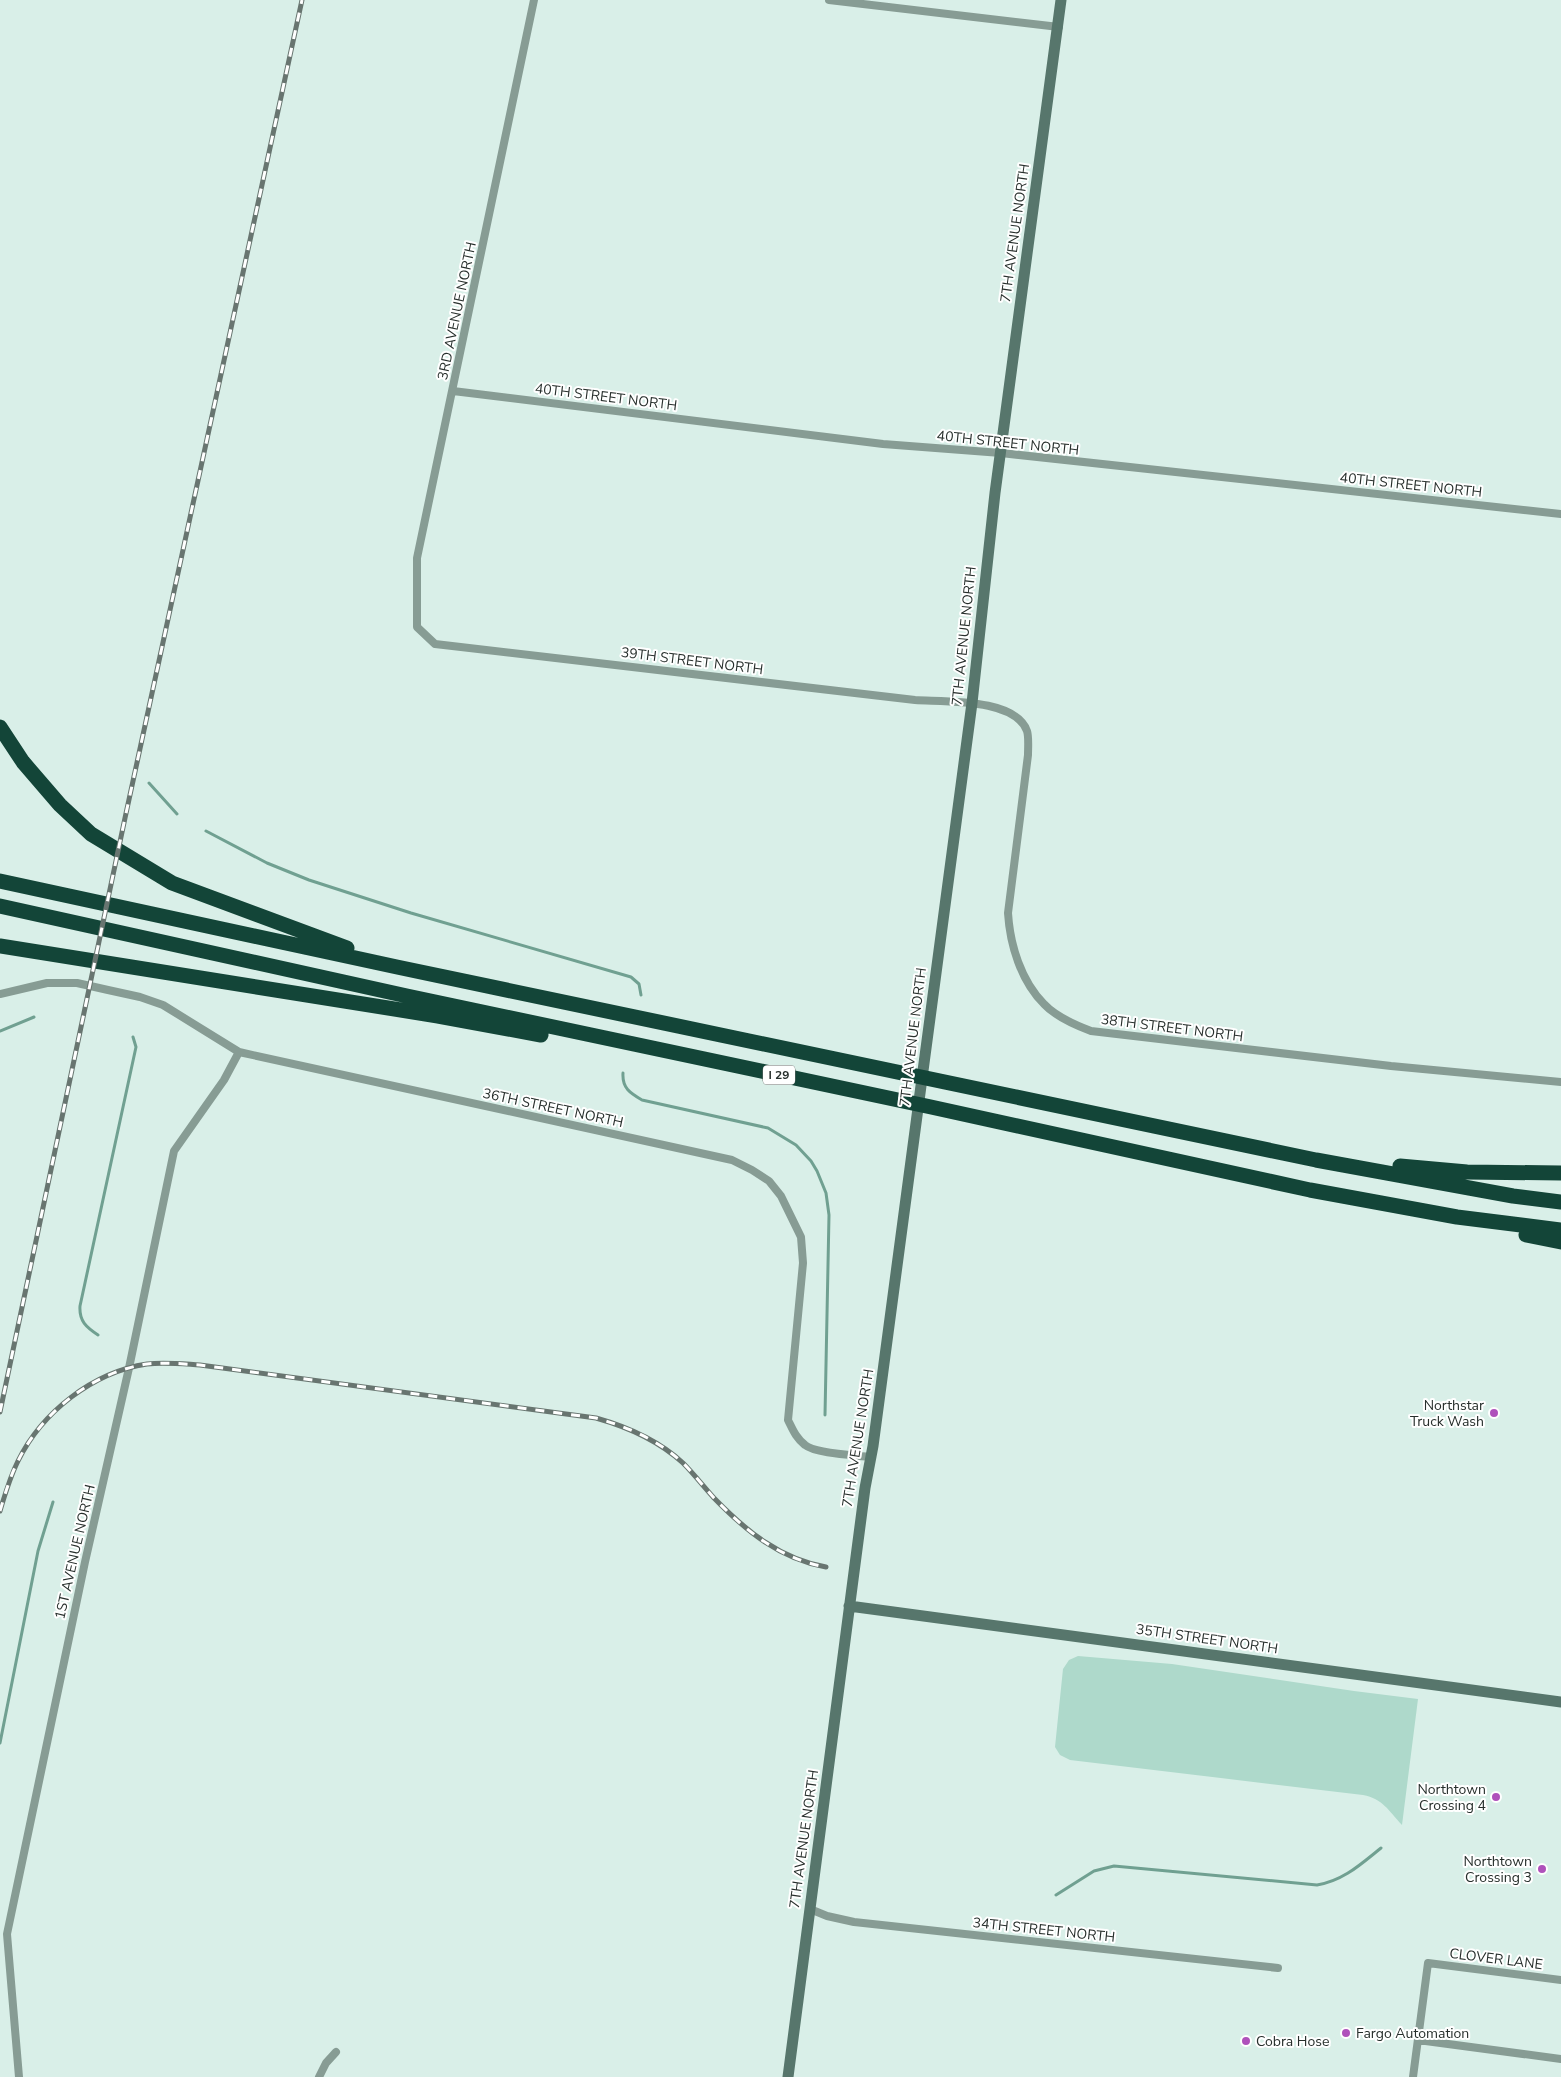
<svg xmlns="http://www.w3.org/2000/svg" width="1561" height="2077" viewBox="0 0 1561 2077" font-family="'Nunito Sans',sans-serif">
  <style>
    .green { fill: #aed9cb }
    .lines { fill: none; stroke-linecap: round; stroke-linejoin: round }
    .stream { stroke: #70a091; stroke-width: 3 }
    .street { stroke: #879c94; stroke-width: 8 }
    .secondary { stroke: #57766c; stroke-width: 11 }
    .highway { stroke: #134538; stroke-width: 15 }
    .rail-casing { stroke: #687570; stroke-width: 5 }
    .rail { stroke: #fff; stroke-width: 3; stroke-dasharray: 9; stroke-linecap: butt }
    .poi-dot { fill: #af51bb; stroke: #fff; stroke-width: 2 }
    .labels { text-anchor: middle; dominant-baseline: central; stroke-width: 4; stroke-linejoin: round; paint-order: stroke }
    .shield { fill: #fff; stroke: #686d6b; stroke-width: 1 }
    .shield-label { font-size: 12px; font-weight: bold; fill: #272f2c }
    .street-label { font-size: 14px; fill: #272f2c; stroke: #fff }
    .poi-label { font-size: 14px; fill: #272f2c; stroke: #fff; text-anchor: end }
  </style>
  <rect width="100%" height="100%" fill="#d9efe8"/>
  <path class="green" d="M 1078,1656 L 1172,1664 L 1354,1691 L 1418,1699 L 1402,1825 C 1388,1810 1383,1799 1363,1795 L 1070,1760 L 1060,1755 L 1055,1747 L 1063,1669 L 1069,1660 Z"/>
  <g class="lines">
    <path class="stream" d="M 149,783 L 177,814
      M 206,831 L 267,863 L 309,880 L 411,913 L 631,977 L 639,984 L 641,995
      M 0,1031 L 34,1017
      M 623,1073 C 622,1088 630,1093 642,1100 L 768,1128 L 796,1145 L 811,1161 L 817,1171 L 826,1193 L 829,1215 L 825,1415
      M 98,1335 C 86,1327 79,1321 80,1306 L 136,1047 L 133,1037
      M 0,1743 L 38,1551 L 53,1502
      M 1056,1895 L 1094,1871 L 1114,1866 L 1317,1885 C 1343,1881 1361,1864 1381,1848"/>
    <path class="street" d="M 534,0 L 417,558 L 417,627 L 435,644 L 915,700 C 945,702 1015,698 1027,731 C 1029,737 1028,748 1028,755 L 1008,913 C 1010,945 1021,981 1044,1004 C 1056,1017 1075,1025 1091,1031 L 1391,1066 L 1561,1082
      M 829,0 L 1059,27
      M 453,391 L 883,444 L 1001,453 L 1561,514
      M 0,994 L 47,983 L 77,983 L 108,990 L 140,997 L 163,1005 L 239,1052 L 732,1160 L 752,1170 L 769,1181 L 781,1196 L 801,1237 L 803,1263 L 788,1420 C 793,1430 796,1438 805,1445 C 816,1454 856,1455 871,1457
      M 810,1909 L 827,1916 L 854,1922 L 1278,1968
      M 1418,2040 L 1561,2059
      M 19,2077 L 7,1934 L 85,1562 L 129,1368 L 174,1151 L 224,1080 L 239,1052
      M 319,2077 L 326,2063 L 336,2052
      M 1413,2077 L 1428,1963 L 1561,1980"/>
    <path class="secondary" d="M 849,1606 L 1561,1702
      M 788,2077 L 865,1488 L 873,1446 L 972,703 L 995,493 L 1061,0"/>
    <path class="highway" d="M 0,727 L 23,762 L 60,805 L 91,834 L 172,883 L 347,948
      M 0,881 L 397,967 L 1316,1160 L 1513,1196 L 1561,1202
      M 0,906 L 407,996 L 931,1107 L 1310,1190 L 1457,1217 L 1561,1230
      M 0,946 L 438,1016 L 541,1035
      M 1400,1166 L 1467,1172 L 1561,1173
      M 1526,1235 L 1561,1242"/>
    <defs>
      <path id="rail" d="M 0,1412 L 125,818 L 302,0
        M 0,1511 C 5,1494 10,1477 18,1461 C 42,1412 93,1372 147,1364 C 165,1362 183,1364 200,1365 L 596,1418 C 628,1427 658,1440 683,1463 C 694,1474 704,1487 714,1498 C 746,1531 780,1559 826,1567"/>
    </defs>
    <use href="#rail" class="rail-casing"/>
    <use href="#rail" class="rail"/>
  </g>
  <g class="poi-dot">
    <circle cx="1494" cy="1413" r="5"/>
    <circle cx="1496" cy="1797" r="5"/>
    <circle cx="1542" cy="1869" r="5"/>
    <circle cx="1346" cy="2033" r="5"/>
    <circle cx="1246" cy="2041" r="5"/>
  </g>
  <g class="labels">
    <rect class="shield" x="763" y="1065.5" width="32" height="19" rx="4"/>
    <g class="shield-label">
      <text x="779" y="1075">I 29</text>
    </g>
    <g class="street-label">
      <text transform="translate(1015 233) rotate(-82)">7TH AVENUE NORTH</text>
      <text transform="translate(457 311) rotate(-78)">3RD AVENUE NORTH</text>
      <text transform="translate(606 397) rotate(7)">40TH STREET NORTH</text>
      <text transform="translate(1008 443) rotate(6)">40TH STREET NORTH</text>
      <text transform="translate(1411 485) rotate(6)">40TH STREET NORTH</text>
      <text transform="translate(964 636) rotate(-84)">7TH AVENUE NORTH</text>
      <text transform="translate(692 661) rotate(7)">39TH STREET NORTH</text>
      <text transform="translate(1172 1028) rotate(7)">38TH STREET NORTH</text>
      <text transform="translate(913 1037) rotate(-83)">7TH AVENUE NORTH</text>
      <text transform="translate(553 1108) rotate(12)">36TH STREET NORTH</text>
      <text transform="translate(858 1438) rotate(-81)">7TH AVENUE NORTH</text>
      <text transform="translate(75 1552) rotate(-77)">1ST AVENUE NORTH</text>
      <text transform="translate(1207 1639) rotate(8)">35TH STREET NORTH</text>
      <text transform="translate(804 1839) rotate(-82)">7TH AVENUE NORTH</text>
      <text transform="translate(1044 1930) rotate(6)">34TH STREET NORTH</text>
      <text transform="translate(1496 1959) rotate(7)">CLOVER LANE</text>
    </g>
    <g class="poi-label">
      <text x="1484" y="1405">Northstar<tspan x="1484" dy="16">Truck Wash</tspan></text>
      <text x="1486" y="1789">Northtown<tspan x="1486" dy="16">Crossing 4</tspan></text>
      <text x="1532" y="1861">Northtown<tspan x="1532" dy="16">Crossing 3</tspan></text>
      <text x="1356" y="2033" text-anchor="start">Fargo Automation</text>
      <text x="1256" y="2041" text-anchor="start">Cobra Hose</text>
    </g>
  </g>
</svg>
